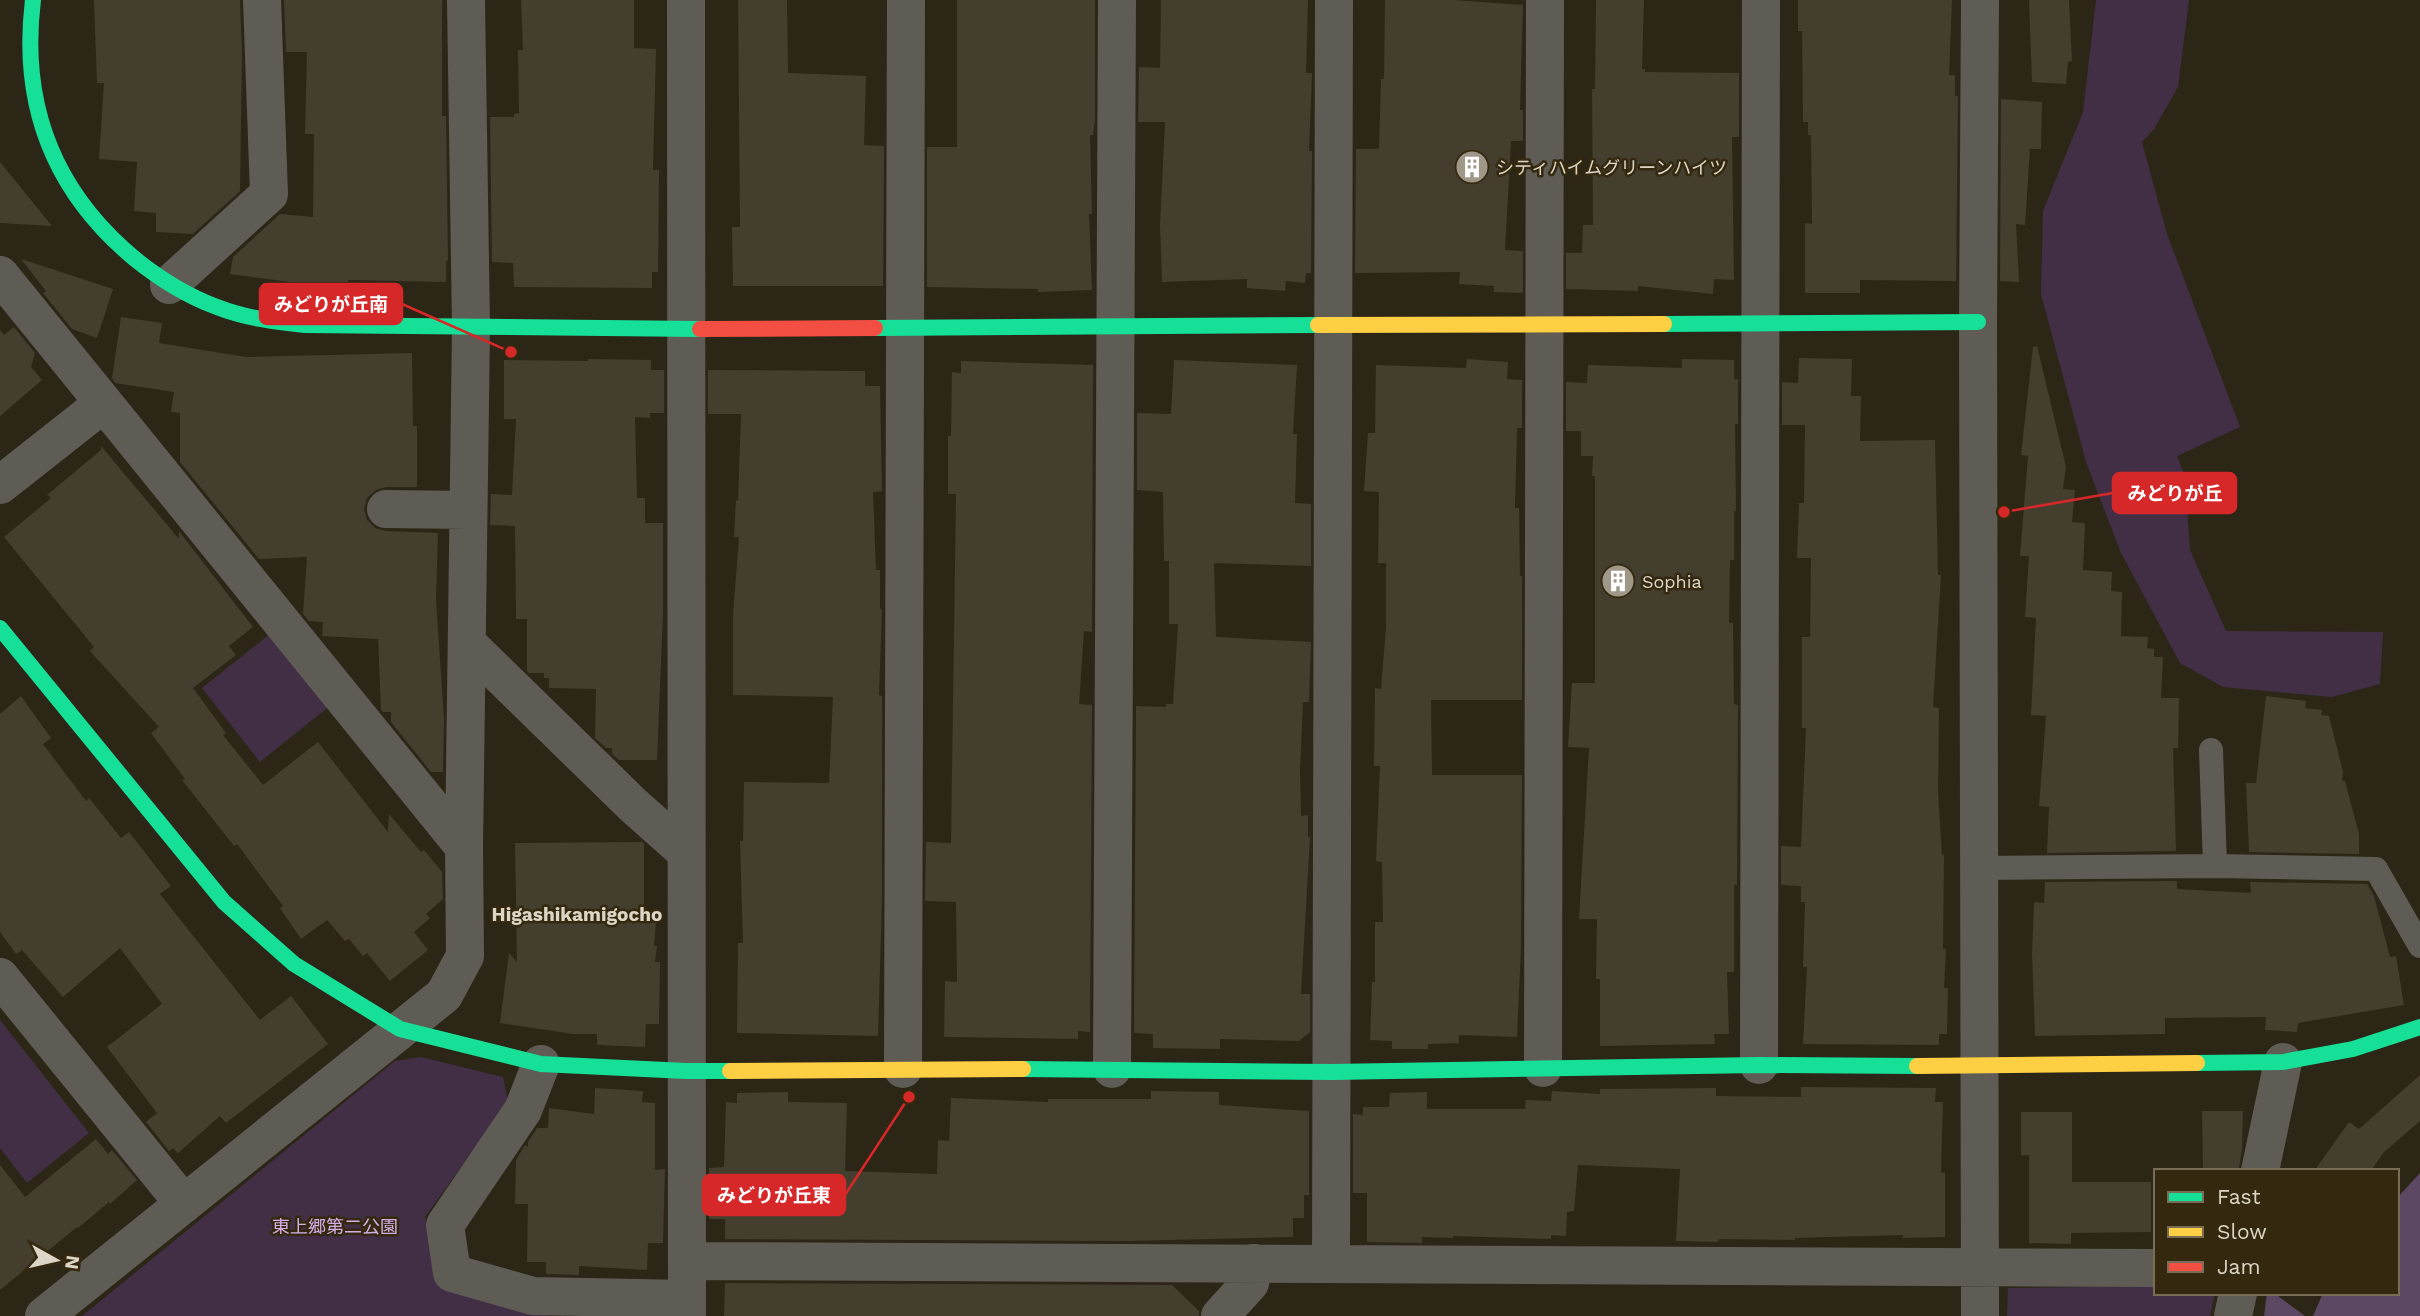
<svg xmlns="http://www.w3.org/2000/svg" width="2420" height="1316" viewBox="0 0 2420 1316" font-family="'Work Sans','Noto Sans JP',sans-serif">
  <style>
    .green { fill: #422f46 }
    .forest { fill: #5c4863 }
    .building { fill: #443e2f }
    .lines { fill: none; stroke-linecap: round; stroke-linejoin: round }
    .lane { stroke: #5f5c55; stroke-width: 24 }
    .street { stroke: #5f5c55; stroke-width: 38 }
    .fast { stroke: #16e098; stroke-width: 16 }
    .slow { stroke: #ffcf43; stroke-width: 16 }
    .jam { stroke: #f24e42; stroke-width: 16 }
    .labels { text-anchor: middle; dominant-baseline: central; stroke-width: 5; stroke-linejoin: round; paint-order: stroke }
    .poi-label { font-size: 18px; fill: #ddd6c7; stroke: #34290e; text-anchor: start }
    .park-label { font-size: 18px; fill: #d6aee8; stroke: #34290e }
    .neighbourhood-label { font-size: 19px; font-weight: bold; fill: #ddd6c7; stroke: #34290e }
    .leader { fill: none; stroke: #d62828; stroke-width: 2.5 }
    .callout-dot { fill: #d62828; stroke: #34290e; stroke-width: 2.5 }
    .callout { fill: #d62828; stroke: #d62828; stroke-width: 2.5 }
    .callout-label { font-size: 19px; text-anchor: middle; font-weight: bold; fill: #fff }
  </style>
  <rect width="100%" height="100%" fill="#2c2616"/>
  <path class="green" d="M 2096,0 L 2189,0 L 2178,87 L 2154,129 L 2142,142 L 2167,234 L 2240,427 L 2177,456 L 2185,476 L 2190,550 L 2226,631 L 2383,632 L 2380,684 L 2332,697 L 2223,687 L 2180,663 L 2121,553 L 2086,462 L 2041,294 L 2043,211 L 2083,112 Z
    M 270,634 L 327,708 L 260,762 L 202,688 Z
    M 0,1020 L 89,1133 L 27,1183 L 0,1148 Z
    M 421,1057 L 503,1077 L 508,1102 L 425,1217 L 442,1288 L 550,1316 L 82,1316 L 395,1061 Z
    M 2156,1286 L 2156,1293 L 2215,1293 L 2210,1316 L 2007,1316 L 2008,1288 Z"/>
  <path class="forest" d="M 2420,1173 L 2420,1316 L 2313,1316 L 2323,1293 L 2397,1293 L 2397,1198 Z
    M 2267,1293 L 2274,1293 L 2305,1316 L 2264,1316 Z"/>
  <path class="building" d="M 94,0 L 240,0 L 242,52 L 240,191 L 193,234 L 156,232 L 156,213 L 134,211 L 137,162 L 99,159 L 104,83 L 97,83 Z
    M 284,0 L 442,0 L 442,116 L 446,116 L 448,261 L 446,261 L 446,282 L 348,280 L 348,282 L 290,282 L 230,274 L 233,257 L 280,214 L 313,217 L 314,134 L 305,134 L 307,52 L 286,52 Z
    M 521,0 L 634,0 L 634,48 L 656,49 L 653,170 L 659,170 L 658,272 L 652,272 L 652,288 L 514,287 L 513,263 L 492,262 L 490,117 L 514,117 L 514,114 L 519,113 L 518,50 L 523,50 Z
    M 738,0 L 787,0 L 788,73 L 866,76 L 864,145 L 884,146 L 883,286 L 733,286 L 732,227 L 740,227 Z
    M 957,0 L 1095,0 L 1095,120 L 1093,135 L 1090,135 L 1092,214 L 1089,214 L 1092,290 L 1038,292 L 1038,289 L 927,287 L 927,147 L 957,147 Z
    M 1161,0 L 1308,0 L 1306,73 L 1312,73 L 1309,151 L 1312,151 L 1311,273 L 1306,273 L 1305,283 L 1286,281 L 1285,291 L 1247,288 L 1247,279 L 1162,282 L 1160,225 L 1165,122 L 1138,122 L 1139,67 L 1160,68 Z
    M 1385,0 L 1453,0 L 1523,5 L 1520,110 L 1523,110 L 1523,141 L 1511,141 L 1505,250 L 1523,251 L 1523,293 L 1494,292 L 1494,286 L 1459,284 L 1460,272 L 1355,273 L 1356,149 L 1379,149 L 1381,79 L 1384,79 Z
    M 1596,0 L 1644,0 L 1642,69 L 1645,69 L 1645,72 L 1739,73 L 1739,137 L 1732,137 L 1734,280 L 1714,279 L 1713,294 L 1638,286 L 1638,291 L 1566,289 L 1566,253 L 1582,253 L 1583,225 L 1593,225 L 1592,89 L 1595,89 Z
    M 1798,0 L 1952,0 L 1949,75 L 1955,75 L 1955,96 L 1958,96 L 1956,281 L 1860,280 L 1860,293 L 1805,293 L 1805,223 L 1812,224 L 1811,135 L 1808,135 L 1808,122 L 1803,122 L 1802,31 L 1798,31 Z
    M 2029,0 L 2069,0 L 2072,61 L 2068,62 L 2066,84 L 2032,82 Z
    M 2001,99 L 2042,102 L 2041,149 L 2030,149 L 2025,225 L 2016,224 L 2019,282 L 2000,281 Z
    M 0,162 L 52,226 L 0,223 Z
    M 21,259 L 113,289 L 97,338 L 72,329 L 43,293 L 46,291 Z
    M 121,317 L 162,323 L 159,343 L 246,357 L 412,353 L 413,426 L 417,426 L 417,487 L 386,487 L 376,490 L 367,498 L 364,509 L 367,520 L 375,528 L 386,531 L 438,533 L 436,600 L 444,719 L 443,772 L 431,772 L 391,722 L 391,712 L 383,712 L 381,710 L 378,639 L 322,636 L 323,622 L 309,621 L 303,614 L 307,557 L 259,559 L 180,462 L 180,413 L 171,412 L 174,392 L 115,383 L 112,378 Z
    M 14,327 L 35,353 L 31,367 L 42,380 L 0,416 L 0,330 L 4,335 Z
    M 2037,346 L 2066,467 L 2063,489 L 2075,490 L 2072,522 L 2085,523 L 2083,570 L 2112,572 L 2111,591 L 2122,592 L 2121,636 L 2148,637 L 2147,648 L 2154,649 L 2154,657 L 2163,657 L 2161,698 L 2179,698 L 2178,748 L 2173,748 L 2176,851 L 2047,853 L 2049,807 L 2039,806 L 2046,716 L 2031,715 L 2036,618 L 2025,617 L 2029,556 L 2020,556 L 2028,456 L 2021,455 L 2033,347 Z
    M 1799,358 L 1852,359 L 1851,396 L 1861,396 L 1860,441 L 1935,440 L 1938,575 L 1941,575 L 1933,707 L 1939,708 L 1938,791 L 1942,855 L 1944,855 L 1943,949 L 1946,949 L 1944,988 L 1948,988 L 1947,1034 L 1939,1034 L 1939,1045 L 1803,1044 L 1807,967 L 1803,967 L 1805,902 L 1801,902 L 1801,886 L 1781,885 L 1781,846 L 1801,847 L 1806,728 L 1802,728 L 1802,637 L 1810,637 L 1811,558 L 1797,558 L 1799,503 L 1804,503 L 1805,425 L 1782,425 L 1782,382 L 1798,383 Z
    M 588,359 L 651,360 L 651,370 L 664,370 L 664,413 L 650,413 L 650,418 L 635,417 L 637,498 L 645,498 L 645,523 L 663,523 L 663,613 L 657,760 L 619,760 L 612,754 L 612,748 L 606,748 L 595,738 L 596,689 L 549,688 L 549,678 L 544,678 L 544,673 L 529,673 L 527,671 L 527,619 L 516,619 L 515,526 L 490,525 L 491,494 L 512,495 L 516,419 L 504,419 L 504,360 L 588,361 Z
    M 1467,359 L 1508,362 L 1507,379 L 1522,380 L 1522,428 L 1517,428 L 1515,508 L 1519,508 L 1520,576 L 1522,576 L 1522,700 L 1431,700 L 1432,775 L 1522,775 L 1521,948 L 1517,1037 L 1459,1035 L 1459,1043 L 1428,1044 L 1428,1049 L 1392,1049 L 1392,1041 L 1370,1040 L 1372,982 L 1375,982 L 1375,922 L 1383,922 L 1382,862 L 1376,861 L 1380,766 L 1374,766 L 1375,688 L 1381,689 L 1386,627 L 1386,563 L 1378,563 L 1379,492 L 1364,491 L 1368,433 L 1375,433 L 1376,365 L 1466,368 Z
    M 1682,359 L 1734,360 L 1734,379 L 1738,379 L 1738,424 L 1735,424 L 1736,511 L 1734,511 L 1734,560 L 1730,560 L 1729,623 L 1733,623 L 1734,704 L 1738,705 L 1737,885 L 1734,885 L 1734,972 L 1727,972 L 1729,1034 L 1714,1034 L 1715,1044 L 1600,1046 L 1600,979 L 1596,979 L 1597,919 L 1579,919 L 1589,748 L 1568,747 L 1572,683 L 1595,683 L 1595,476 L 1592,476 L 1593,456 L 1581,456 L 1581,431 L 1566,431 L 1566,382 L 1587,383 L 1588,365 L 1682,368 Z
    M 1174,360 L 1297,365 L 1293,434 L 1297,434 L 1295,503 L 1311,504 L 1311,566 L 1214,563 L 1216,637 L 1311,642 L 1309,702 L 1303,702 L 1300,770 L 1301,816 L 1308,815 L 1308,837 L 1310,837 L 1301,994 L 1310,994 L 1310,1032 L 1299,1041 L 1220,1039 L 1220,1049 L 1153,1048 L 1153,1034 L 1134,1033 L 1136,706 L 1166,707 L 1166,704 L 1173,704 L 1178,624 L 1169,624 L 1169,561 L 1164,561 L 1163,492 L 1137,490 L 1137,413 L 1171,414 Z
    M 961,361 L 1093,365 L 1092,632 L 1084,631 L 1079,704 L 1092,705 L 1090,1032 L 1078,1031 L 1078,1039 L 944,1037 L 945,981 L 957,982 L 956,902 L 925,901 L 926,842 L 951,843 L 956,494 L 948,494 L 948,436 L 951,436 L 952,372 L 961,373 Z
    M 708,370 L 865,371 L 865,386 L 880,386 L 882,491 L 873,492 L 876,570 L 880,570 L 880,609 L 882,609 L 879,695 L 882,696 L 882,900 L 878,1036 L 737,1033 L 738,943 L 743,943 L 740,841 L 743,841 L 744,782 L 829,783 L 833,697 L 733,695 L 733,615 L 739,537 L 734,537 L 736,500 L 738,501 L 741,414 L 708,414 Z
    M 101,446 L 179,539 L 179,531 L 253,627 L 229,646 L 236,655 L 193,688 L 226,733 L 223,735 L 263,785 L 318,742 L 388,832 L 389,814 L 421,852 L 424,850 L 442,872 L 443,899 L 426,914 L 430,918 L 414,932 L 428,950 L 390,981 L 367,953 L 363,956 L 349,939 L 345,941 L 327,920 L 301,939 L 280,908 L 283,906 L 237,844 L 234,846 L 182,780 L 185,779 L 151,733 L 159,727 L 90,651 L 94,647 L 4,537 L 51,498 L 47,495 L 101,450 Z
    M 21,696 L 51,738 L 43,744 L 86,801 L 89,798 L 121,838 L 129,832 L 171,886 L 160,894 L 260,1020 L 291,996 L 328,1044 L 226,1123 L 220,1116 L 178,1153 L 173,1148 L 169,1151 L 146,1122 L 157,1113 L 107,1047 L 162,1004 L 120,948 L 63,997 L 22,950 L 16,954 L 0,932 L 0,714 Z
    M 2266,696 L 2306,701 L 2305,708 L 2322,710 L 2321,715 L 2329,716 L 2343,772 L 2342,781 L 2345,781 L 2359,834 L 2359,854 L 2249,852 L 2246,783 L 2256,783 Z
    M 642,842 L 644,844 L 644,910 L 657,911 L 654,946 L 657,946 L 655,962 L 660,962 L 659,1024 L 646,1024 L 645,1047 L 597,1045 L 597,1034 L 573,1034 L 500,1023 L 509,953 L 517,962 L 515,843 Z
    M 2177,881 L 2177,889 L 2251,893 L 2250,882 L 2367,884 L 2374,896 L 2390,957 L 2396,956 L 2404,1005 L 2298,1023 L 2297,1032 L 2265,1030 L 2266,1017 L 2165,1018 L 2165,1034 L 2035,1036 L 2032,954 L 2034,902 L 2044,903 L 2045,882 Z
    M 2420,1075 L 2420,1121 L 2383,1153 L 2371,1171 L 2314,1171 L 2349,1122 L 2359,1129 Z
    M 1801,1087 L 1936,1088 L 1935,1102 L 1943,1102 L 1941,1173 L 1945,1173 L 1945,1237 L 1903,1238 L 1903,1235 L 1795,1238 L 1795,1240 L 1719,1239 L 1718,1242 L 1676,1241 L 1680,1169 L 1578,1165 L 1574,1211 L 1567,1212 L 1566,1236 L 1551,1235 L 1551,1239 L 1453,1236 L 1453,1238 L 1422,1237 L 1422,1243 L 1367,1242 L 1367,1193 L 1353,1193 L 1353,1114 L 1363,1115 L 1363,1107 L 1389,1107 L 1390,1093 L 1427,1092 L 1427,1109 L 1525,1109 L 1526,1100 L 1551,1101 L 1552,1091 L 1600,1094 L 1600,1089 L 1716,1088 L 1716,1096 L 1801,1097 Z
    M 595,1088 L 643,1091 L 642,1102 L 655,1103 L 655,1170 L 665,1169 L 663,1243 L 648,1243 L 647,1270 L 579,1266 L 579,1275 L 546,1274 L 546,1262 L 527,1262 L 528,1204 L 515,1204 L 516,1160 L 525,1145 L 528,1147 L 528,1142 L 537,1128 L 548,1128 L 549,1108 L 594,1114 Z
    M 1151,1091 L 1219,1092 L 1219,1105 L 1309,1111 L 1309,1195 L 1304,1195 L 1304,1218 L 1293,1218 L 1293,1237 L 1128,1241 L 725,1239 L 725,1219 L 709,1219 L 709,1168 L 724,1167 L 726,1102 L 737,1103 L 737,1093 L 788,1092 L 788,1102 L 847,1103 L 845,1171 L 937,1174 L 938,1140 L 949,1141 L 951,1098 L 1048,1102 L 1048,1099 L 1151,1099 Z
    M 2202,1111 L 2243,1111 L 2242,1149 L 2239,1168 L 2203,1168 Z
    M 2021,1112 L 2072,1112 L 2072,1182 L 2151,1182 L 2151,1232 L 2071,1233 L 2071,1244 L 2029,1243 L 2029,1155 L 2021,1155 Z
    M 96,1139 L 108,1154 L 112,1150 L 137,1180 L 110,1204 L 109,1202 L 78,1228 L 77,1227 L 0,1290 L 0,1165 L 25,1197 Z
    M 725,1283 L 1172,1285 L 1199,1311 L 1199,1316 L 724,1316 Z"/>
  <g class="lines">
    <path class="lane" d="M 2211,750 L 2215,866
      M 1978,868 L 2215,866 L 2376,869 L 2420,946"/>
    <path class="street" d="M 686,0 L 687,1316
      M 1980,0 L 1978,322 L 1980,1316
      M 0,275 L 464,847
      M 169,285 L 269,194 L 262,0
      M 0,485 L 104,403
      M 386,509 L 468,510
      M 467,643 L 633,805 L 686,852
      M 0,977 L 184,1204
      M 541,1064 L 523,1110 L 445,1225 L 452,1273 L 533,1296 L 687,1299
      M 1759,1065 L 1761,0
      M 1543,1068 L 1545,0
      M 903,1069 L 906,0
      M 1112,1069 L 1117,0
      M 2260,1171 L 2283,1062
      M 687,1261 L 2156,1268
      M 1331,1264 L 1334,0
      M 44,1316 L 444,995 L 465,956 L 464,847 L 471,327 L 466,0
      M 1220,1316 L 1250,1283 L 1254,1263
      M 2233,1316 L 2238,1293"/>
    <path class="fast" d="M 33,0 C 20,105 53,191 135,259 C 160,279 187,296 217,307 C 245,318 275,322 305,325 L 700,329
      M 1664,324 L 1978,322
      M 875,328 L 1318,325
      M 0,628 L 224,902 L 294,964 L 400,1029 L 541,1064 L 686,1071 L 730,1071
      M 2197,1063 L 2283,1062 L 2353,1049 L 2420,1027
      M 1023,1069 L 1331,1072 L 1759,1065 L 1917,1066"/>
    <path class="slow" d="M 1318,325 L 1664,324
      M 1917,1066 L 2197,1063
      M 730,1071 L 1023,1069"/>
    <path class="jam" d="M 700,329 L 875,328"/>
  </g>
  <defs>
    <symbol id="building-disc" viewBox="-11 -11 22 22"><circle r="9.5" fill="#9f9889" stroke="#34290e"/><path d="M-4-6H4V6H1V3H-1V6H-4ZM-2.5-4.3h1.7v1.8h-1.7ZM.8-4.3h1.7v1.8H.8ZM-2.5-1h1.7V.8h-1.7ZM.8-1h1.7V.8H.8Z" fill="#fff"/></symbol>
  </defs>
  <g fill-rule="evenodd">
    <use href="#building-disc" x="1453" y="148" width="38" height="38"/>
    <use href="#building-disc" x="1599" y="562" width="38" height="38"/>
  </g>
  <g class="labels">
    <g class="poi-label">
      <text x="1496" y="167">シティハイムグリーンハイツ</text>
      <text x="1642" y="581">Sophia</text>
    </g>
    <g class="park-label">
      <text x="335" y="1226">東上郷第二公園</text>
    </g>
    <g class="neighbourhood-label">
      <text x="577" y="914">Higashikamigocho</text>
    </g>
  </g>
  <path class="leader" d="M511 352L402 304M2004 512L2113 493M909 1097L845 1195"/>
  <g class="callout-dot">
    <circle cx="511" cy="352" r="7"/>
    <circle cx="2004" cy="512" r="7"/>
    <circle cx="909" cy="1097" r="7"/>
  </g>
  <g class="callout">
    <rect x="260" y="284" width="142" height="40" rx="7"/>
    <rect x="2113" y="473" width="123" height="40" rx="7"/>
    <rect x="703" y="1175" width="142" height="40" rx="7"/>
  </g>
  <g class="callout-label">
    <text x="331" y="311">みどりが丘南</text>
    <text x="2175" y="500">みどりが丘</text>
    <text x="774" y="1202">みどりが丘東</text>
  </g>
  <rect x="2154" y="1169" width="245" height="126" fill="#34290e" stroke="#786e58" stroke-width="2"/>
  <rect x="2168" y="1192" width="35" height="10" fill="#16e098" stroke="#786e58" stroke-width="2"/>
  <text x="2217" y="1204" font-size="21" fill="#ddd6c7">Fast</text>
  <rect x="2168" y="1227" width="35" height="10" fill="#ffcf43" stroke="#786e58" stroke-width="2"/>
  <text x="2217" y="1239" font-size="21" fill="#ddd6c7">Slow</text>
  <rect x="2168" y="1262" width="35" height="10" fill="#f24e42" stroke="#786e58" stroke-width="2"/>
  <text x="2217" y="1274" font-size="21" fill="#ddd6c7">Jam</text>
  <g transform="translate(56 1260) rotate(98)" stroke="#34290e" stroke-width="5" paint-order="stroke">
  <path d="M0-5L12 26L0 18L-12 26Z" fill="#ddd6c7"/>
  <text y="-10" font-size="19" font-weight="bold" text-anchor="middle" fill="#ddd6c7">N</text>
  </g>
</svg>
